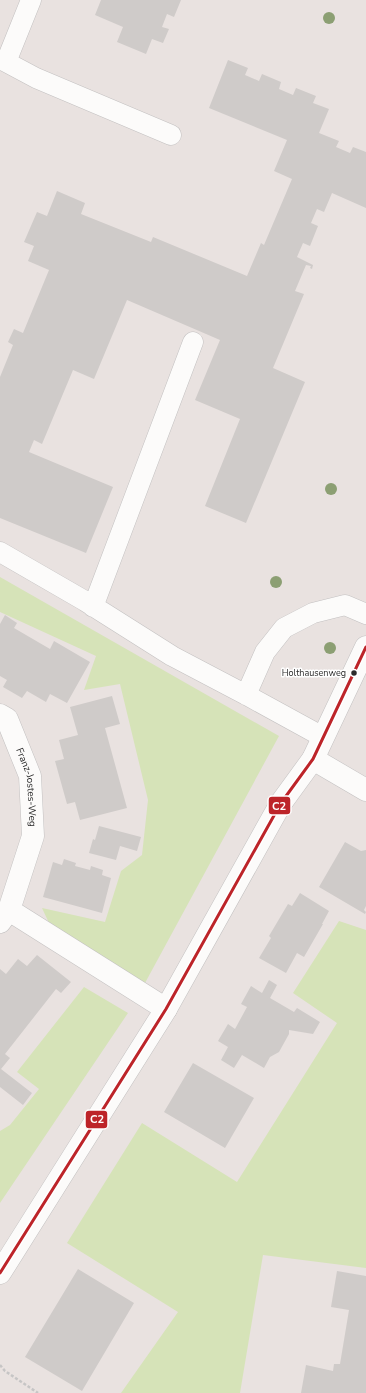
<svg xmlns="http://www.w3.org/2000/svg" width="366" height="1393" viewBox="0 0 366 1393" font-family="'Nunito Sans',sans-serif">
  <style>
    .green { fill: #d6e3b8 }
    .building { fill: #cfcbc9 }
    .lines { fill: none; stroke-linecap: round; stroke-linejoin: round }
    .lane-casing { stroke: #c3c1c1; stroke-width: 21 }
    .street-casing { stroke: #c3c1c1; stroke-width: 23 }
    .path { stroke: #c6c5c5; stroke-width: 2.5; stroke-dasharray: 3 2; stroke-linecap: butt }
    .lane { stroke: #fcfbfa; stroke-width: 20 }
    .street { stroke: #fcfbfa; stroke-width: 22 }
    .bus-1-casing { stroke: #fff; stroke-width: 6 }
    .bus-1 { stroke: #bd2429; stroke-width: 3 }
    .tree { fill: #8c9f73 }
    .bus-dot { fill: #2a2a2a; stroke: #fff; stroke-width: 1.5 }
    .labels { text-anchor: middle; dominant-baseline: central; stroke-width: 3; stroke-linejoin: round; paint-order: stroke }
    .bus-label { font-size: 9px; fill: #2a2a2a; stroke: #fff; text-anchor: end }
    .street-label { font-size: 10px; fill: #2a2a2a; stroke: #fff }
    .line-badge { stroke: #fff; stroke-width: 1.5 }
    .badge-label { font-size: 11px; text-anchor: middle; font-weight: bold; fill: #fff }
  </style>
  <rect width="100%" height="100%" fill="#e9e2e0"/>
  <path class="green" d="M 0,577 L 279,736 L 145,983 L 49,923 L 42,908 L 105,922 L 121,871 L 142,855 L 148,800 L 120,684 L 84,690 L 96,656 L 0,612 Z
    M 339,921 L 366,930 L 366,1268 L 263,1255 L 240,1393 L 121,1393 L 178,1312 L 67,1243 L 142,1123 L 237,1182 L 337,1023 L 293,993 Z
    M 84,987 L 128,1013 L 0,1203 L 0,1131 L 10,1125 L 39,1089 L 17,1072 Z"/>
  <path class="building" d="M 101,0 L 181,0 L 174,17 L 167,14 L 162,27 L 169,29 L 163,43 L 152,39 L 146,54 L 117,42 L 123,27 L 95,15 Z
    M 228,60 L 248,68 L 245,75 L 259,81 L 262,74 L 281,82 L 279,89 L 293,95 L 296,88 L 316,96 L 313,103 L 329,109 L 319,133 L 339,141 L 336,147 L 350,153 L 353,147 L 366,152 L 366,208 L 332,193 L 324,212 L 317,209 L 311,223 L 318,226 L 310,246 L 303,243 L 297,257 L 313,265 L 312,269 L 310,268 L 311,266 L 306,265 L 295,291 L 304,294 L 273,368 L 305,382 L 246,523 L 205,506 L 240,419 L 195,400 L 220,340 L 127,300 L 94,379 L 73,370 L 42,444 L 34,440 L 29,452 L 113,487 L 86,553 L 0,518 L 0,377 L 13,345 L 8,342 L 14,329 L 23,333 L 49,270 L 28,261 L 34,246 L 24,242 L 37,212 L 47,216 L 57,191 L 85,203 L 81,214 L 151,242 L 153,237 L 247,276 L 261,243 L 264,245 L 292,179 L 274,171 L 287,140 L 209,108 Z
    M 5,615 L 17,623 L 14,628 L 50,649 L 54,641 L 90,662 L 67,703 L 50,694 L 46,702 L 27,691 L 22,698 L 3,687 L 7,680 L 0,676 L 0,624 Z
    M 112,696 L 120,724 L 105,728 L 127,808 L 80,820 L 75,802 L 67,804 L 55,761 L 64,759 L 59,740 L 78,735 L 70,707 Z
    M 99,826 L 141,837 L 137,851 L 120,846 L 116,860 L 89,853 L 93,839 L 95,840 Z
    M 345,842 L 361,851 L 366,850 L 366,906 L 364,910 L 366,912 L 365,914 L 319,887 Z
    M 64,859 L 76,863 L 75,866 L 90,870 L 91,866 L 103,870 L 102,875 L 111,878 L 102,913 L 43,897 L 53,862 L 62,865 Z
    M 300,893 L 329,911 L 322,924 L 323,924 L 304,957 L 297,953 L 286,973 L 259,958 L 271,938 L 269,936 L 288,904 L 292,906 Z
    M 37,955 L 71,982 L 61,993 L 56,989 L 5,1054 L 10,1058 L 1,1069 L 32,1093 L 23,1105 L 0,1087 L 0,969 L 6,974 L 18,959 L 27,966 Z
    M 269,980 L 277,985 L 270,998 L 294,1012 L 297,1008 L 320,1022 L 313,1034 L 289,1030 L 289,1034 L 279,1052 L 270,1057 L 264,1068 L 242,1055 L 234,1068 L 221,1060 L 228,1047 L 218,1041 L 228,1024 L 235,1029 L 247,1007 L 241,1004 L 251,986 L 262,993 Z
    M 193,1063 L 254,1098 L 225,1148 L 164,1112 Z
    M 78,1269 L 134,1303 L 82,1391 L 25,1357 Z
    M 337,1271 L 366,1276 L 366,1393 L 301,1393 L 306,1365 L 333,1371 L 334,1364 L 340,1364 L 349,1310 L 331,1307 Z"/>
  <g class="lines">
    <defs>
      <path id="lane" d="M 31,0 L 6,62 L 36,78 L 171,135
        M 0,552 L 85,601 L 172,656 L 250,697 L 323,737
        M 93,607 L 193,342
        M 246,695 L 265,652 L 284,628 L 313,613 L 345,605 L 366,614"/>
      <g id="street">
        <path id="s1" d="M 0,715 L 7,719 L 30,776 L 33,836 L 9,910 L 0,922"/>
        <path d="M 313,759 L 366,790"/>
        <path d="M 9,910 L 166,1009"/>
        <path d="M 0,1273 L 166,1009 L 281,803 L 313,759 L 366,647"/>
      </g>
    </defs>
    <use href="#lane" class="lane-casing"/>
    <use href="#street" class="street-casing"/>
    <path class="path" d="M 0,1365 L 5,1371 L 38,1393"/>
    <use href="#lane" class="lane"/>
    <use href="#street" class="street"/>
    <defs>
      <path id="bus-1" d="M 0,1273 L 166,1009 L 281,803 L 313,759 L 366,647"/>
    </defs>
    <use href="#bus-1" class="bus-1-casing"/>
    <use href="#bus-1" class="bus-1"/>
  </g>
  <g class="tree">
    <circle cx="329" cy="18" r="6"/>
    <circle cx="331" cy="489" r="6"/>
    <circle cx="276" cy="582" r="6"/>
    <circle cx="330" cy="648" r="6"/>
  </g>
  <circle class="bus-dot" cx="354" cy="673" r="3.5"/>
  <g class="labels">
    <g class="bus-label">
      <text x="346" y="673">Holthausenweg</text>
    </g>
    <g class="street-label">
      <text stroke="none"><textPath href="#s1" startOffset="80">Franz-Jostes-Weg</textPath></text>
    </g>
  </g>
  <g class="line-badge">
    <rect x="268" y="796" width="23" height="19" rx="4" fill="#bd2429"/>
    <rect x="85" y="1110" width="23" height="19" rx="4" fill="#bd2429"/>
  </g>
  <g class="badge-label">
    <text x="279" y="810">C2</text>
    <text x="97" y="1123">C2</text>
  </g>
</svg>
